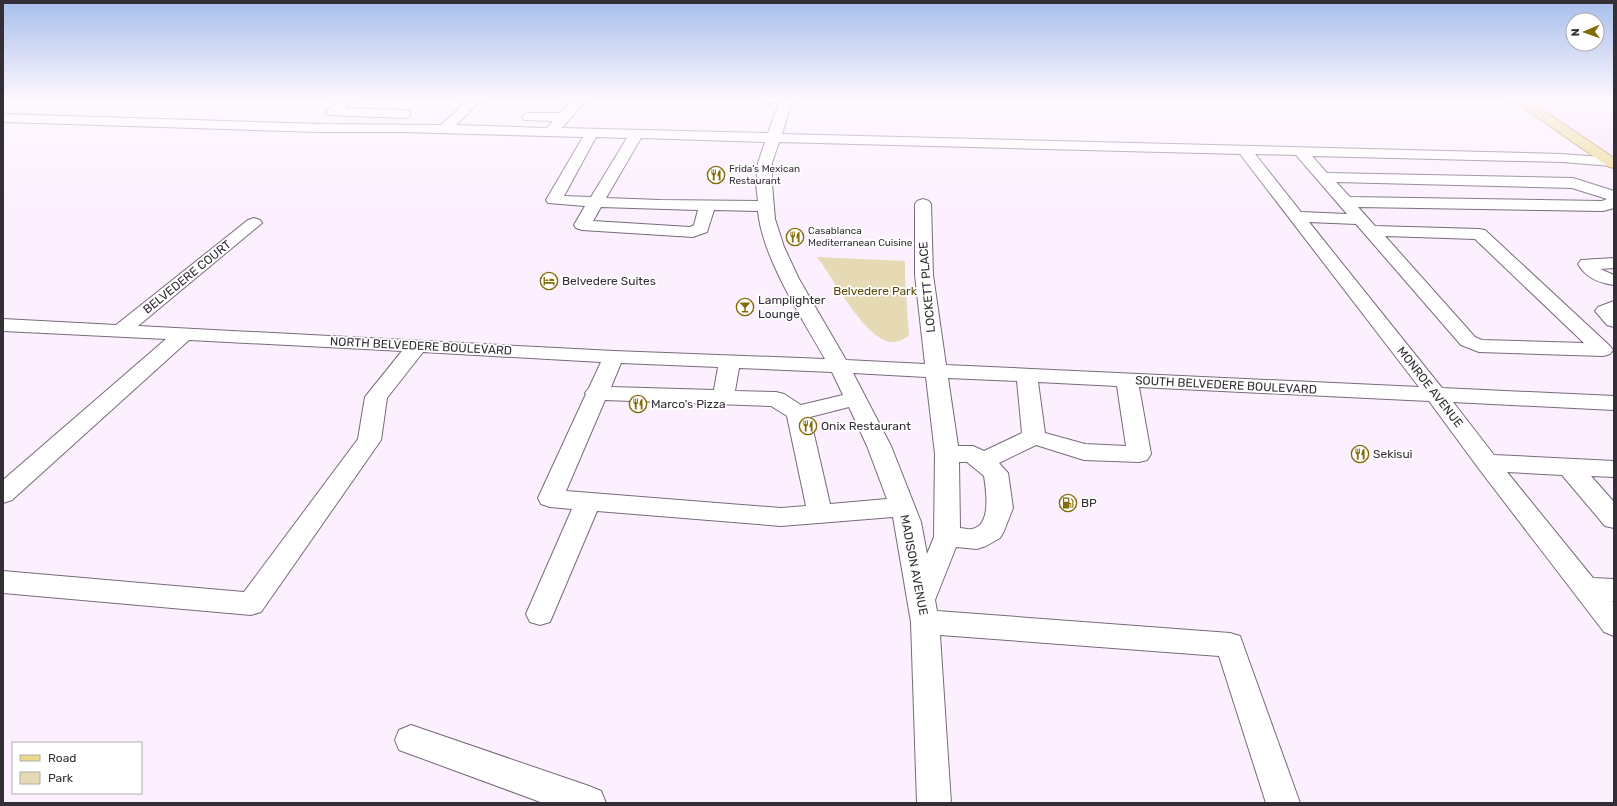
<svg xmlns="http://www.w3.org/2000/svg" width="1617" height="806" viewBox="0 0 1617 806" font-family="Rubik,sans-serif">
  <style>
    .built { fill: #f6e2fb }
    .green { fill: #e6dab5 }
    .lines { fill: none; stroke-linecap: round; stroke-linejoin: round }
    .minor-casing { stroke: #786a7b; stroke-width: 2 }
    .major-casing { stroke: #a48a3b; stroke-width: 2 }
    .minor { fill: #fff; fill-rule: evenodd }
    .major { fill: #ecd78b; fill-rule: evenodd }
    .labels { text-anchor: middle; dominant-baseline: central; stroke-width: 3.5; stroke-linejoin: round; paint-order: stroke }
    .far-poi-label { font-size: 10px; fill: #342e36; stroke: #fff; text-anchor: start }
    .street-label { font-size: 12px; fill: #342e36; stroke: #fff }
    .poi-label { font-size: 12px; fill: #342e36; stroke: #fff; text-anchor: start }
    .park-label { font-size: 12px; fill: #5c4a08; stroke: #fff }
  </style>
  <rect width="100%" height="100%" fill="#fcf0ff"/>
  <path class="built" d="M 1510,99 L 1614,99 L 1614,164 Z"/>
  <path class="green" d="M 817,257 L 905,261 L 905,279 L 909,336 C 905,338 899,342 895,342 C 867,345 833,277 817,257 Z"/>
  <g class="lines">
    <defs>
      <path id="minor" d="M 342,99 L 356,99 L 345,108 L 404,110 L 409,111 L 410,114 L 409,117 L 404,118 L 327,115 L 326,112 Z
        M 469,99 L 482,99 L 456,125 L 547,128 L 553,121 L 524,120 L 522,117 L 524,114 L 529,113 L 560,113 L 574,99 L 587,99 L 562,128 L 768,133 L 779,103 L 762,102 L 760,99 L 793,99 L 782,134 L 1562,154 L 1614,158 L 1614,166 L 1612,166 L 1562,162 L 1312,156 L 1327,173 L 1573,178 L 1614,191 L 1614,208 L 1603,211 L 1358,207 L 1375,226 L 1479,229 L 1485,230 L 1610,346 L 1613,350 L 1610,354 L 1603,356 L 1479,352 L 1461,345 L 1356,224 L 1309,222 L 1442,388 L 1614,396 L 1614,410 L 1453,402 L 1494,455 L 1614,461 L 1614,477 L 1591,476 L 1614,502 L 1614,528 L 1605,526 L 1562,475 L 1507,472 L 1593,578 L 1614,579 L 1614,601 L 1612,601 L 1614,603 L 1614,636 L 1604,632 L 1479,469 L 1429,401 L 1139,387 L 1151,454 L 1147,460 L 1139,462 L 1084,460 L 1036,445 L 999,463 L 1008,473 L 1013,508 L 1004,531 L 1000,538 L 986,546 L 977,549 L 956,547 L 935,600 L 937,611 L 1230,633 L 1240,636 L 1300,803 L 1266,803 L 1219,656 L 940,635 L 951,803 L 917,803 L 911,622 L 893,517 L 781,526 L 597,511 L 550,622 L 540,625 L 530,622 L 526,614 L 572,509 L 550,507 L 541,504 L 538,498 L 586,394 L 585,393 L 589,388 L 601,362 L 423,352 L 387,398 L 381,440 L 261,612 L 251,615 L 3,593 L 3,571 L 244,592 L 358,439 L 365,397 L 402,351 L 189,340 L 12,500 L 3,503 L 3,480 L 166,339 L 3,331 L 3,319 L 116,325 L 248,220 L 254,218 L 260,220 L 262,223 L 138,326 L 614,351 L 825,359 C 802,318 762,257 758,211 L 714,210 L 707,232 L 693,237 L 582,230 L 576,228 L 574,225 L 585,206 L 548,203 L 546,200 L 583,137 L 401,132 L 321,132 L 3,122 L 3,114 L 321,124 L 441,125 ZM 596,137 L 627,138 L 591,197 L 564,196 ZM 641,138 L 765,142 L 758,163 L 756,184 L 758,201 L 660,200 L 606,198 ZM 779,142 L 1240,154 L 1419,387 L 946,365 L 933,275 L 931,204 L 929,201 L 923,199 L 917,201 L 915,204 L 915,275 L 925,364 L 846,360 L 799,279 L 784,247 L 775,219 L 772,184 L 772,163 ZM 1255,154 L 1296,155 L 1347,214 L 1301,212 ZM 1336,182 L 1572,188 L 1607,199 L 1602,201 L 1350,197 ZM 601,207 L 698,210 L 694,225 L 690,227 L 593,221 ZM 1385,236 L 1475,239 L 1584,343 L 1482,340 L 1475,337 ZM 621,363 L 718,367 L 714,390 L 611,387 ZM 739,368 L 832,372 L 843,395 L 801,405 L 784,394 L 776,392 L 735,391 ZM 853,373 L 926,377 L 935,454 L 934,537 L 927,554 L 921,522 L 891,446 ZM 948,378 L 1017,381 L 1022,433 L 984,451 L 973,446 L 958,446 ZM 1038,382 L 1117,386 L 1126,446 L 1085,444 L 1045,433 ZM 605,400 L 771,406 L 787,416 L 806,506 L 781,508 L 566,491 ZM 849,407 L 867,446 L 887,499 L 830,504 L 810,417 ZM 959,462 L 967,462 L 984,476 C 986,489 992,526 972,529 C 969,530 964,528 960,528 Z
        M 1614,258 L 1614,268 L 1600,269 L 1614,275 L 1614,285 C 1599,283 1586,278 1578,264 L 1581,260 Z
        M 1614,301 L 1614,327 L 1607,325 L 1595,311 L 1598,307 Z
        M 411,725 L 589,786 L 601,791 L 606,803 L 543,803 L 399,750 L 395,740 L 399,730 Z"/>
      <path id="major" d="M 1511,99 L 1526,99 L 1614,158 L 1614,168 L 1609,167 Z"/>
    </defs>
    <use href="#minor" class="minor-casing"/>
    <use href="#major" class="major-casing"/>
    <use href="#minor" class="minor"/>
    <use href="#major" class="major"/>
  </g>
  <linearGradient id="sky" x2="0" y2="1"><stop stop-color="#a7beea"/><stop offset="0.47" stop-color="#fef8ff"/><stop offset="1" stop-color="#fef8ff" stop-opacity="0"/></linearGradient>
  <rect width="1617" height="212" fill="url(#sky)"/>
  <defs>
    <symbol id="restaurant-ring" viewBox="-11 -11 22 22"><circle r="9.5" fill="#fff" stroke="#836b05" stroke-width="1.5"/><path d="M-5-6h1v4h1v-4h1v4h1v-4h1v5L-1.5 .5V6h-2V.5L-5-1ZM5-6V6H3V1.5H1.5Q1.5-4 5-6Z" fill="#836b05"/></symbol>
    <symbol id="hotel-ring" viewBox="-11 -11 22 22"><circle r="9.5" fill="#fff" stroke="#836b05" stroke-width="1.5"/><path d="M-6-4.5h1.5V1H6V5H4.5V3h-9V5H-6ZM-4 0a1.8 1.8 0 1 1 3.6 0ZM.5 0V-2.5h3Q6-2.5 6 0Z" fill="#836b05"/></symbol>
    <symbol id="bar-ring" viewBox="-11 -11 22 22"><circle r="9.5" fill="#fff" stroke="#836b05" stroke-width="1.5"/><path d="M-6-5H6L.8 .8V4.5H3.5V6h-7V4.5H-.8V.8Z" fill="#836b05"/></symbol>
    <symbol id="fuel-ring" viewBox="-11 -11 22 22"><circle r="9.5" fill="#fff" stroke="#836b05" stroke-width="1.5"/><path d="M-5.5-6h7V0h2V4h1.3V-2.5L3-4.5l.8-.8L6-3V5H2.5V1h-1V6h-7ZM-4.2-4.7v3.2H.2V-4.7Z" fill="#836b05"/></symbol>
  </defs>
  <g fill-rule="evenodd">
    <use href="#restaurant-ring" x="706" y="165" width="20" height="20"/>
    <use href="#restaurant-ring" x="785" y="227" width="20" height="20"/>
    <use href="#hotel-ring" x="539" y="271" width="20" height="20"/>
    <use href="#bar-ring" x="735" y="297" width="20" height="20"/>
    <use href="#restaurant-ring" x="628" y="394" width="20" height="20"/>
    <use href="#restaurant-ring" x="798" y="416" width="20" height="20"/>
    <use href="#restaurant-ring" x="1350" y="444" width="20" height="20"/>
    <use href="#fuel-ring" x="1058" y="493" width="20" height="20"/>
  </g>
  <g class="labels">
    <g class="far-poi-label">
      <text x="729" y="169">Frida's Mexican<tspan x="729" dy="12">Restaurant</tspan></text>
      <text x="808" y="231">Casablanca<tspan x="808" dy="12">Mediterranean Cuisine</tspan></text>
    </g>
    <g class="street-label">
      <text transform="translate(187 277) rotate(-39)">BELVEDERE COURT</text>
      <text transform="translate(927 287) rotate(-95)">LOCKETT PLACE</text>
      <text transform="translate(421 346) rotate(3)">NORTH BELVEDERE BOULEVARD</text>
      <text transform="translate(1226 385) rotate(3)">SOUTH BELVEDERE BOULEVARD</text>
      <text transform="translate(1430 387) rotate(52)">MONROE AVENUE</text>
      <text transform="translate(914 565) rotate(79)">MADISON AVENUE</text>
    </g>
    <g class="poi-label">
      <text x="562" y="281">Belvedere Suites</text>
      <text x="758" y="300">Lamplighter<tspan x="758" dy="14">Lounge</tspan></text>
      <text x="651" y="404">Marco's Pizza</text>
      <text x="821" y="426">Onix Restaurant</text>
      <text x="1373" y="454">Sekisui</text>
      <text x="1081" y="503">BP</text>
    </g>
    <g class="park-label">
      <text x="875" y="291">Belvedere Park</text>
    </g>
  </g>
  <rect width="1617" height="806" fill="none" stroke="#342e36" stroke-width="8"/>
  <rect x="12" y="742" width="130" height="52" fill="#ffffff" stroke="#aeabaf"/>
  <rect x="20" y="755" width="20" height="6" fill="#ecd78b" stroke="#aeabaf"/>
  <text x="48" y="762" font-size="12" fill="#342e36">Road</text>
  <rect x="20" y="772" width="20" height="12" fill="#e6dab5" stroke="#aeabaf"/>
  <text x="48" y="782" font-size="12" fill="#342e36">Park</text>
  <g transform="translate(1585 32) rotate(268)"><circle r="19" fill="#ffffff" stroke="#aeabaf"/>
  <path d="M0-3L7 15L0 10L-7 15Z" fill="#836b05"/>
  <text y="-6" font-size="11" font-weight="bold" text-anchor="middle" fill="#342e36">N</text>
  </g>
</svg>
